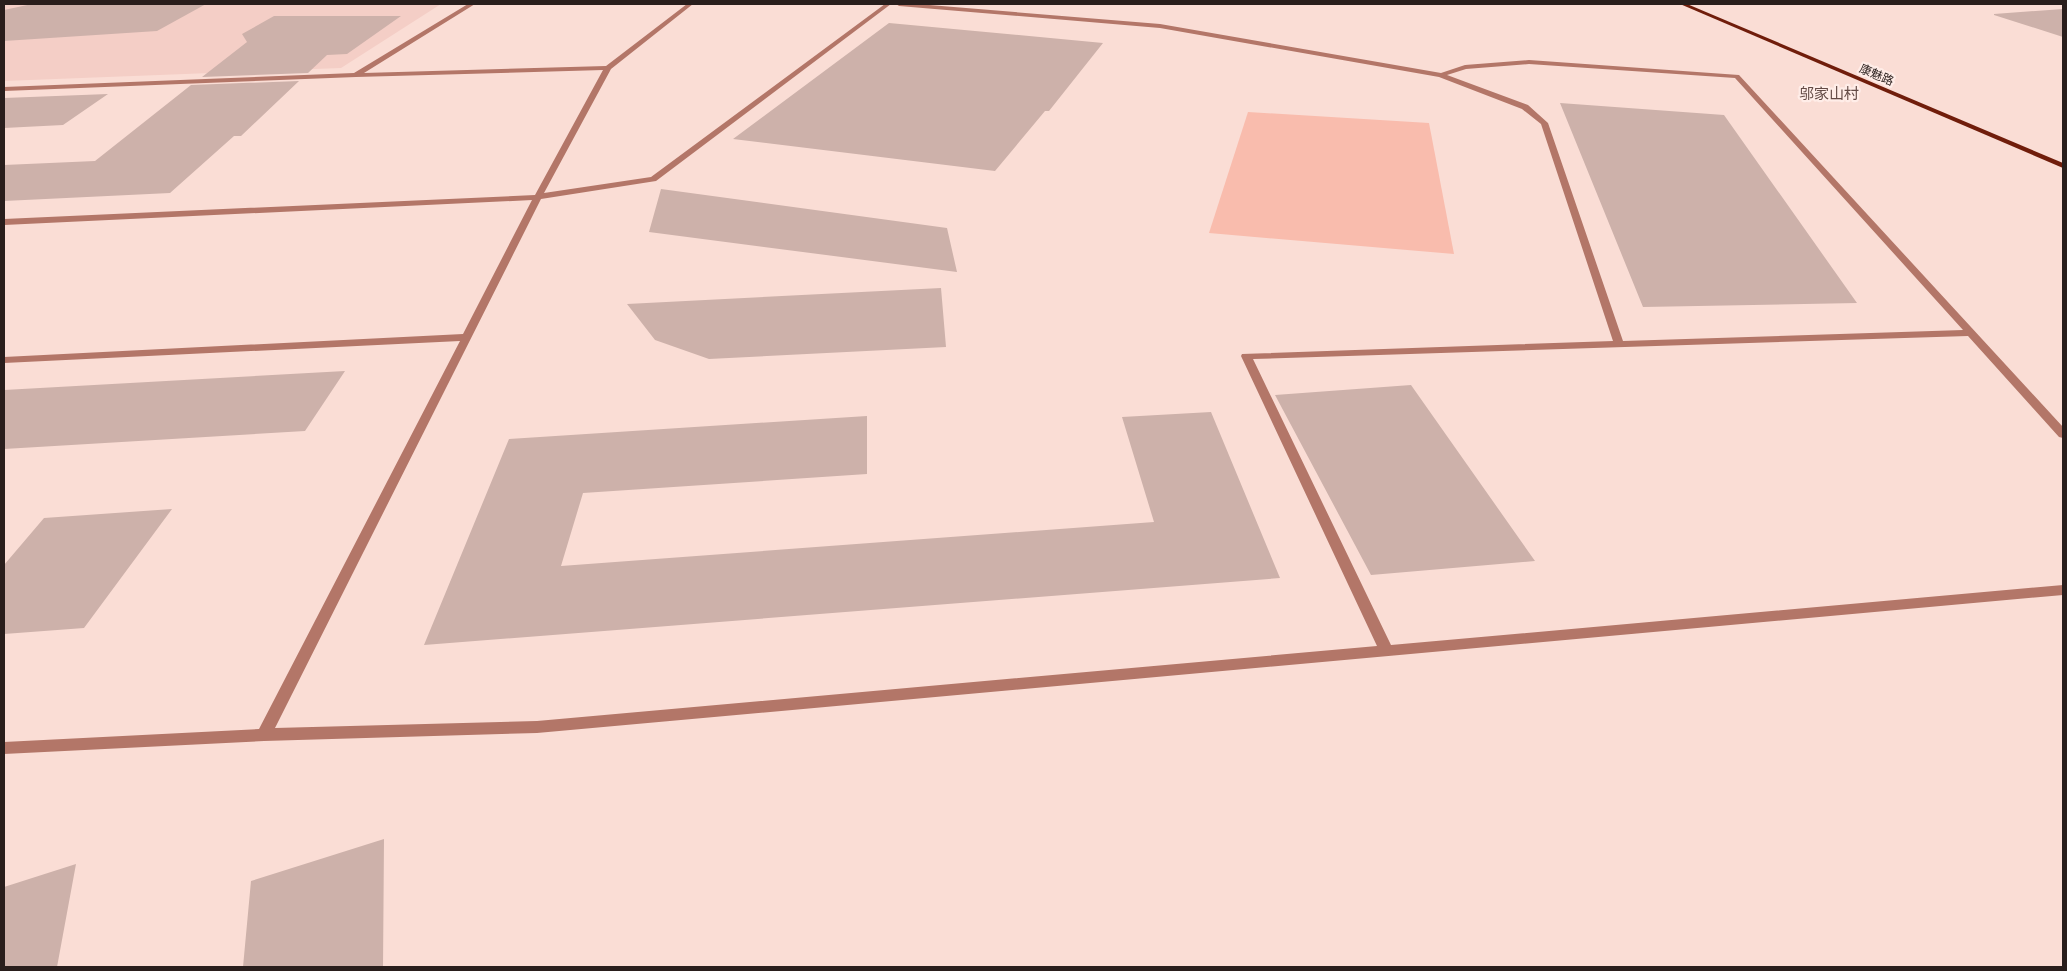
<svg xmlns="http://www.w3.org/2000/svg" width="2067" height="971" viewBox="0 0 2067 971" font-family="Literata,'Noto Sans SC',serif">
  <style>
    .built { fill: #f4cec6 }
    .green { fill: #f9bcad }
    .building { fill: #cdb1aa }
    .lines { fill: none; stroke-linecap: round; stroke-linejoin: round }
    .minor { fill: #b37668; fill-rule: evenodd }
    .major { fill: #701d0b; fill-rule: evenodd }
    .labels { text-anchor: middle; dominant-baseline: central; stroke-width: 4.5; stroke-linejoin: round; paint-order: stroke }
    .far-street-label { font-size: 12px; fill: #291e1c; stroke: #ffede8 }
    .far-quarter-label { font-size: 15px; fill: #634a45; stroke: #ffede8 }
  </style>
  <rect width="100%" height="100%" fill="#faddd5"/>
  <path class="built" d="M 4,4 L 441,4 L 341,68 L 4,81 Z"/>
  <path class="green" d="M 1248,112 L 1429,123 L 1454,254 L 1209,233 Z"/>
  <path class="building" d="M 32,4 L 206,4 L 157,31 L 4,41 L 4,10 Z
    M 2063,9 L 2063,37 L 1994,15 L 1994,14 Z
    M 274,16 L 401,16 L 347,54 L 327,55 L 308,73 L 202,77 L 247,42 L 242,34 Z
    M 889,23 L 1103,43 L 1049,111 L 1045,111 L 995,171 L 733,139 Z
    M 299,81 L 241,136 L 234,136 L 170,193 L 4,201 L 4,165 L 95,161 L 191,85 Z
    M 108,94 L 63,125 L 4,128 L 4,98 Z
    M 1560,103 L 1724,115 L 1857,303 L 1643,307 Z
    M 661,189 L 947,228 L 957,272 L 649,232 Z
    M 941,288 L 946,347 L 709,359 L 655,340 L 627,304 Z
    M 345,371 L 305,431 L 4,449 L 4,390 Z
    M 1411,385 L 1535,561 L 1371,575 L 1275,395 Z
    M 1211,412 L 1280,578 L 424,645 L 509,439 L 867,416 L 867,474 L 583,493 L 561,566 L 1154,522 L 1122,417 Z
    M 172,509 L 84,628 L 4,634 L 4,565 L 44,518 Z
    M 384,839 L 383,967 L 243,967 L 251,881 Z
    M 76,864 L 57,967 L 4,967 L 4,887 Z"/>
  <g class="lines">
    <path class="minor" d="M 468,4 L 475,4 L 364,73 L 606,66 L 687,4 L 693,4 L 611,69 L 544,193 L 651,177 L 885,4 L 891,4 L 656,181 L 541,199 L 275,728 L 537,721 L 1377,646 L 1241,356 L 1242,354 L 1613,341 L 1541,124 L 1522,109 L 1439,77 L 1160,28 L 899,6 L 896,4 L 917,4 L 1160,24 L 1441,73 L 1465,65 L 1529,60 L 1739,75 L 2063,427 L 2063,438 L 2059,437 L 1968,336 L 1253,359 L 1391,645 L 2063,585 L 2063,595 L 537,733 L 264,741 L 4,754 L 4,742 L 259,729 L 460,341 L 4,363 L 4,357 L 463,334 L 532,200 L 4,225 L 4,219 L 535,195 L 603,70 L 356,77 L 4,91 L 4,87 L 354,73 ZM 1529,64 L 1735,78 L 1963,330 L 1623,341 L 1548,123 L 1528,105 L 1447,75 L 1466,69 Z"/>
    <path class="major" d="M 1680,4 L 1687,4 L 2063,163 L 2063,168 Z"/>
  </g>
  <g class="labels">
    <g class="far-street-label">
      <text transform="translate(1877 74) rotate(23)">康魅路</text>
    </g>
    <g class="far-quarter-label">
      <text x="1829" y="92">邬家山村</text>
    </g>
  </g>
  <rect width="2067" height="971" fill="none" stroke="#291e1c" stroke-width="10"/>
</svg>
